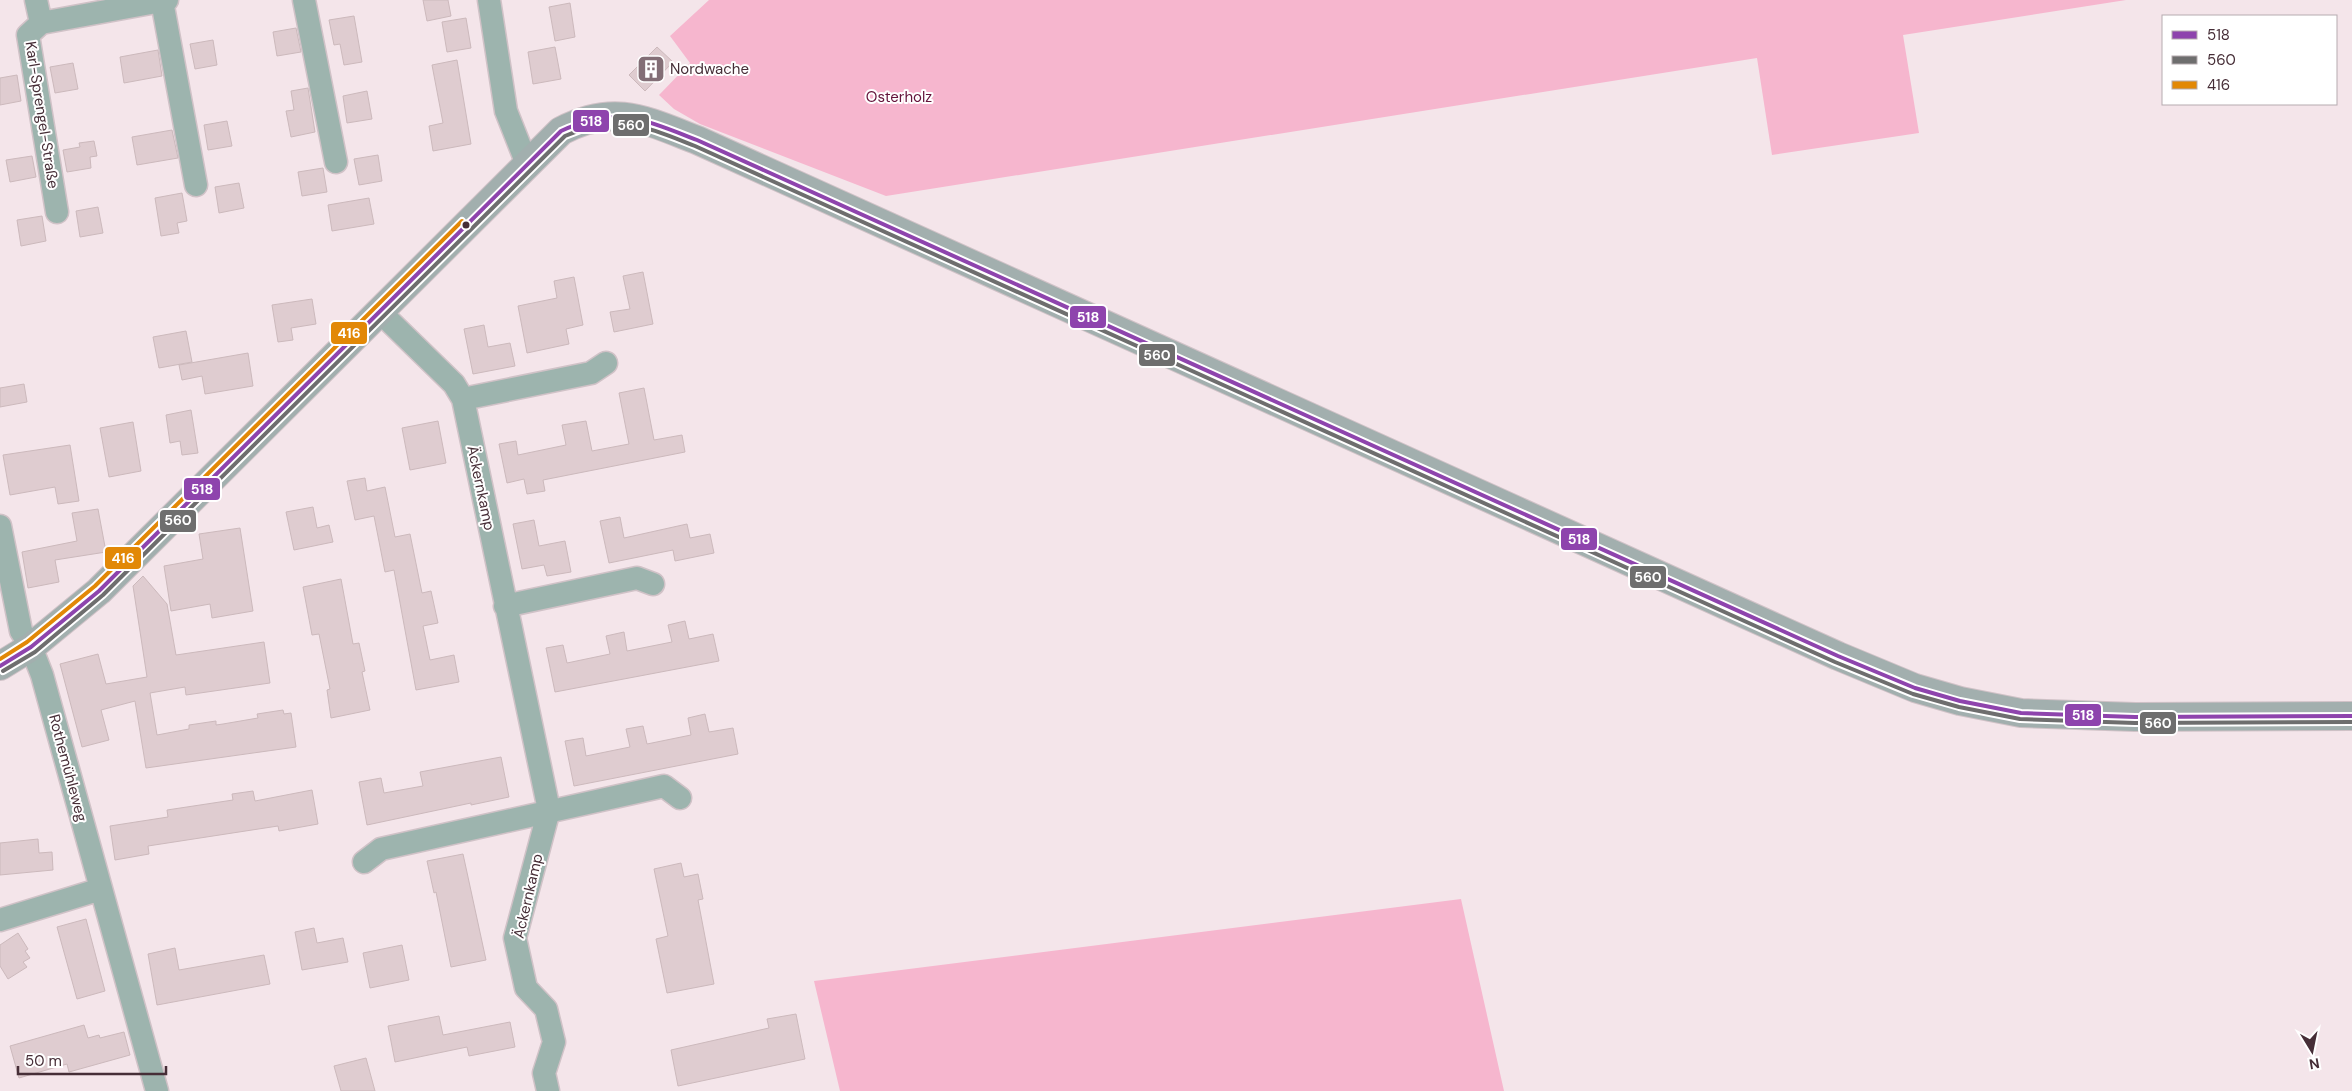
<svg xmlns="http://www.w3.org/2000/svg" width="2352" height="1091" viewBox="0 0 2352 1091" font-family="'DM Sans',sans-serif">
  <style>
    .green { fill: #f6b6ce }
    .building { fill: #dfccd0; stroke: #ccb9bc }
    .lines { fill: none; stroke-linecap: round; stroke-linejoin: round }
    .minor-casing { stroke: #d0c2c7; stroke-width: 25 }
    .major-casing { stroke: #d0c2c7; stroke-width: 30 }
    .minor { stroke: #9db4ae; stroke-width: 22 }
    .major { stroke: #a2afae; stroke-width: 28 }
    .bus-1-casing { stroke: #fff; stroke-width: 8 }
    .bus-2-casing { stroke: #fff; stroke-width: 8 }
    .bus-3-casing { stroke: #fff; stroke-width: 8 }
    .bus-1 { stroke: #8e44ad; stroke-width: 4 }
    .bus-2 { stroke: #6e6e6e; stroke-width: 4 }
    .bus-3 { stroke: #e28806; stroke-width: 4 }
    .bus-dot { fill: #462e37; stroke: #fff; stroke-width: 2 }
    .labels { text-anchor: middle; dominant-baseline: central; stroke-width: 4; stroke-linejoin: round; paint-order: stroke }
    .poi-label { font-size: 15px; fill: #462e37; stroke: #fff; text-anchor: start }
    .park-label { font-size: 15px; fill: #64133b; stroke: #fff }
    .street-label { font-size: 15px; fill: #462e37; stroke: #fff }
    .line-badge { stroke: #fff; stroke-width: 2 }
    .badge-label { font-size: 14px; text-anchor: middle; font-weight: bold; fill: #fff }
  </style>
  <rect width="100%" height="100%" fill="#f4e5ea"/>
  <path class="green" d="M 709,0 L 2126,0 L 1903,35 L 1919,133 L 1772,155 L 1757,58 L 886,196 L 700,124 L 674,109 L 659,95 L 690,63 L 670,36 Z
    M 1461,899 L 1504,1091 L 840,1091 L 814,981 Z"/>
  <path class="building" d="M 423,0 L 448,0 L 451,16 L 427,21 Z
    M 570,3 L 575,37 L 555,41 L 549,7 Z
    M 354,16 L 362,62 L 344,65 L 340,44 L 334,45 L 329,20 Z
    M 466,18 L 471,48 L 447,52 L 442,22 Z
    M 296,28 L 301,52 L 277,56 L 273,32 Z
    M 213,40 L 217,65 L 195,69 L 190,44 Z
    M 555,47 L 561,79 L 533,84 L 528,52 Z
    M 657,47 L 673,62 L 645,91 L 629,75 Z
    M 158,50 L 162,76 L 124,83 L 120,57 Z
    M 457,60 L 471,144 L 433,151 L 429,126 L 443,123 L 432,65 Z
    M 73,63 L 78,89 L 55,93 L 50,67 Z
    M 17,75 L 21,101 L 0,105 L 0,78 Z
    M 308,88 L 315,132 L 291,137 L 286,111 L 294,110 L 291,91 Z
    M 367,91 L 372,119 L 347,123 L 343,96 Z
    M 227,121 L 232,146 L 208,150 L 204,125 Z
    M 172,130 L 178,158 L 137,165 L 132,137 Z
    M 94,141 L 97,156 L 90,157 L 91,168 L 67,172 L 63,150 L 80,147 L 79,143 Z
    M 378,155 L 382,181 L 359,185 L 354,159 Z
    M 32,156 L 36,177 L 10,182 L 6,160 Z
    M 323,168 L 327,192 L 302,196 L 298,172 Z
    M 239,183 L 244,208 L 219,213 L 215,187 Z
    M 182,193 L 187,221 L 177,223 L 179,233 L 161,236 L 155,198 Z
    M 369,198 L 374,224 L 332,231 L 328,205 Z
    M 98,207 L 103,233 L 80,237 L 76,211 Z
    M 42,216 L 46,241 L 21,246 L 17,220 Z
    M 643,272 L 653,324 L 614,332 L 610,312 L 630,309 L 623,276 Z
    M 574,277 L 583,325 L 566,329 L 569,344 L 527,353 L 518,306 L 557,298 L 554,281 Z
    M 312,299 L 316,324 L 291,328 L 293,340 L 278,342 L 272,305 Z
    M 484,325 L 488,347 L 510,343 L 515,366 L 473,374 L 464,329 Z
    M 186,331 L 192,362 L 159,368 L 153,337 Z
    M 248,353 L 253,386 L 205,394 L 202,376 L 182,380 L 179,365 Z
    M 24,384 L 27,402 L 0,407 L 0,388 Z
    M 644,388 L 654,440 L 682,435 L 685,452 L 543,480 L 545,491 L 527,494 L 524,479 L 507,483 L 499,444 L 516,441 L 518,455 L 566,445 L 562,425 L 586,421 L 592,451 L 629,444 L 619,393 Z
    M 191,410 L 198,453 L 182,455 L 180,441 L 170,443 L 166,415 Z
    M 438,421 L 446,463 L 410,470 L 402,428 Z
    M 133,422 L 141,471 L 109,477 L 100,428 Z
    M 70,445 L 79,501 L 58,504 L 55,487 L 10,495 L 3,455 Z
    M 365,478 L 367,491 L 385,487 L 395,537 L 410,534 L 422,593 L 431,591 L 438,623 L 423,626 L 430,660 L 454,655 L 459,682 L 416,690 L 394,570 L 385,572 L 374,516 L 355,520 L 347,481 Z
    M 313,507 L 317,528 L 329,525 L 333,542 L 294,550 L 286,512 Z
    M 98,509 L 106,552 L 55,560 L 59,582 L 28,588 L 22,552 L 77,541 L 72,513 Z
    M 620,517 L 624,538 L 687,524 L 690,538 L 710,534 L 714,553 L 675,561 L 673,550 L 609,563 L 600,521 Z
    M 534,520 L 539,546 L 565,541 L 571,572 L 547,576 L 544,565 L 522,569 L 513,524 Z
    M 240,528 L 253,611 L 212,618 L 210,604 L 171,611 L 164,566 L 203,559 L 199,534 Z
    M 143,576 L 167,604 L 176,655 L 264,642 L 270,683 L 186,695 L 185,687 L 150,693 L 157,735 L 189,729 L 189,725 L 216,721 L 216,725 L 223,724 L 258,718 L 257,714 L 283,710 L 284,714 L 291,713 L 296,747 L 146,768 L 135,701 L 101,710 L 109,740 L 82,747 L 60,664 L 98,654 L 106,684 L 147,677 L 133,586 Z
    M 341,579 L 353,644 L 359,643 L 365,671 L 362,672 L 370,710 L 331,718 L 327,690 L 330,689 L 319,634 L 312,635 L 303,587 Z
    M 685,621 L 689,639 L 713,634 L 719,661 L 555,692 L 546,648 L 563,645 L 567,663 L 610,654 L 606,636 L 624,632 L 627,651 L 672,642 L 668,625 Z
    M 705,714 L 709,732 L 733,728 L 738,754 L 574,786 L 565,741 L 583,738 L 586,756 L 630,747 L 626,729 L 643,726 L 647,744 L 691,735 L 688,718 Z
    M 501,757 L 509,797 L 471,805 L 471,803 L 367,825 L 359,782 L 381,778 L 384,793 L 423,786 L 420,772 Z
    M 312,790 L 318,824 L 279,831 L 278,826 L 148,846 L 149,854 L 115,860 L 110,826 L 168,817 L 167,810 L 233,800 L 232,794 L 253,791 L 255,801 Z
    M 38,839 L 39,853 L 52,852 L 53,870 L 0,875 L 0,843 Z
    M 463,854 L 486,960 L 451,967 L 436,892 L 434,893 L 427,861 Z
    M 681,863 L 684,877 L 698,874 L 703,899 L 698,900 L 714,984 L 667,993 L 656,939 L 668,936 L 654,869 Z
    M 86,919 L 105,991 L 77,999 L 57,927 Z
    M 314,928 L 317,943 L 343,938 L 348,962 L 302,970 L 295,932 Z
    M 18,933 L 28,949 L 25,951 L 30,958 L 23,962 L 27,967 L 8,979 L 0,966 L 0,945 Z
    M 402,945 L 409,980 L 370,988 L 363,953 Z
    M 175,948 L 179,970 L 264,955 L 270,984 L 157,1005 L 148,954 Z
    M 796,1014 L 805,1059 L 678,1086 L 671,1050 L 769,1028 L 767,1019 Z
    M 439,1016 L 443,1035 L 510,1022 L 515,1047 L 469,1056 L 467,1047 L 395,1062 L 388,1026 Z
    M 84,1025 L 88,1038 L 99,1035 L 100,1038 L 124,1032 L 130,1055 L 69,1072 L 67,1064 L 19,1078 L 10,1046 Z
    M 366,1058 L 375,1091 L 341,1091 L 334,1066 Z"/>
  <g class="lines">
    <defs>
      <path id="minor" d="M 36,0 L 41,23 L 28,35 L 57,212
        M 304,0 L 336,162
        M 489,0 L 506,111 L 527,164
        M 162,1 L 196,185
        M 41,23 L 167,0
        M 379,311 L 454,384 L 463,399 L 549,810 L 515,938 L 526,988 L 546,1009 L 554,1042 L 544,1073 L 548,1091
        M 463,399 L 591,373 L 606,363
        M 0,526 L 21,631 L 31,647 L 42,675 L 157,1091
        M 505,606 L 637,578 L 653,584
        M 364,862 L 381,849 L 664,786 L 680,798
        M 0,920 L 101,889"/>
      <path id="major" d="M 0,666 L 31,647 L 99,591 L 561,131 C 615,103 645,120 697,140 L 1838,656 L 1915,688 L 1960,701 L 2021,713 L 2135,717 L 2352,716"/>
    </defs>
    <use href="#minor" class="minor-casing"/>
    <use href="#major" class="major-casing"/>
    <use href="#minor" class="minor"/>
    <use href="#major" class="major"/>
    <defs>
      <path id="bus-1" d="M 0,666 L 31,647 L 99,591 L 561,131 C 617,106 643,119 697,140 L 1838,656 L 1915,688 L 1960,701 L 2021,713 L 2135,717 L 2352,716"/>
      <path id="bus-2" d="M 3,671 L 35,652 L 103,595 L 565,136 C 618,113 644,126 695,146 L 1835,662 L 1913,694 L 1959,707 L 2020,719 L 2135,723 L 2352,722"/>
      <path id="bus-3" d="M 0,659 L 27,642 L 95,586 L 462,221"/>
    </defs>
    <use href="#bus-1" class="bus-1-casing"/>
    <use href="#bus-2" class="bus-2-casing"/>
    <use href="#bus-3" class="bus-3-casing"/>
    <use href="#bus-1" class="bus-1"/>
    <use href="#bus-2" class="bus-2"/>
    <use href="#bus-3" class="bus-3"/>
  </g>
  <defs>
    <symbol id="building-square" viewBox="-11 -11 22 22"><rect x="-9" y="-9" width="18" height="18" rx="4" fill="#836e76" stroke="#fff"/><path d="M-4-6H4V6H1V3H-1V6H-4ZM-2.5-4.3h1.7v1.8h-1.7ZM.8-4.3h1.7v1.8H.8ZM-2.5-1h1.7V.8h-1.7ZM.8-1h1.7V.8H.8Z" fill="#fff"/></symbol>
  </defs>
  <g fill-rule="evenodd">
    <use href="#building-square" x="635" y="53" width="32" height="32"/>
  </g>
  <circle class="bus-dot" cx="466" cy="225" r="4.5"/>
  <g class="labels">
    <g class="poi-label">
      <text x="670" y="69">Nordwache</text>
    </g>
    <g class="park-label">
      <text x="899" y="97">Osterholz</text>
    </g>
    <g class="street-label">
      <text transform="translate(42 115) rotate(81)">Karl-Sprengel-Straße</text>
      <text transform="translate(481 488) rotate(78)">Äckernkamp</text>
      <text transform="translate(68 768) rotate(75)">Rothemühleweg</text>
      <text transform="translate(528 896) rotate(-77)">Äckernkamp</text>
    </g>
  </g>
  <g class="line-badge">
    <rect x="572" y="109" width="38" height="24" rx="5" fill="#8e44ad"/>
    <rect x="612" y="113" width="38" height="24" rx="5" fill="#6e6e6e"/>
    <rect x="1069" y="305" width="38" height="24" rx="5" fill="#8e44ad"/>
    <rect x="330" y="321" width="38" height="24" rx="5" fill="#e28806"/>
    <rect x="1138" y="343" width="38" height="24" rx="5" fill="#6e6e6e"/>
    <rect x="183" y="477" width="38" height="24" rx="5" fill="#8e44ad"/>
    <rect x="159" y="509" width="38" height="24" rx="5" fill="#6e6e6e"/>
    <rect x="1560" y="527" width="38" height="24" rx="5" fill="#8e44ad"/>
    <rect x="104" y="546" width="38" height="24" rx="5" fill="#e28806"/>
    <rect x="1629" y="565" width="38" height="24" rx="5" fill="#6e6e6e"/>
    <rect x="2064" y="703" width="38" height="24" rx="5" fill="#8e44ad"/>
    <rect x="2139" y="711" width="38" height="24" rx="5" fill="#6e6e6e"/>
  </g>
  <g class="badge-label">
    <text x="591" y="126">518</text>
    <text x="631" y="130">560</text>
    <text x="1088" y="322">518</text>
    <text x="349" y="338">416</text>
    <text x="1157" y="360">560</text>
    <text x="202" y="494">518</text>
    <text x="178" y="525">560</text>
    <text x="1579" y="544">518</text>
    <text x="123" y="563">416</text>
    <text x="1648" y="582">560</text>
    <text x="2083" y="720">518</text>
    <text x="2158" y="728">560</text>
  </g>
  <rect x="2162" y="15" width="175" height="90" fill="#ffffff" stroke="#b5abaf"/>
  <rect x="2172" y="31" width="25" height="8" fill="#8e44ad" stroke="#b5abaf"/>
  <text x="2207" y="40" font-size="15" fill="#462e37">518</text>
  <rect x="2172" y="56" width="25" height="8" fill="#6e6e6e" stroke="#b5abaf"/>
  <text x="2207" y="65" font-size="15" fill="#462e37">560</text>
  <rect x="2172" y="81" width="25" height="8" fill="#e28806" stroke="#b5abaf"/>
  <text x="2207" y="90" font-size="15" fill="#462e37">416</text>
  <g transform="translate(2312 1051) rotate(170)" stroke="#ffffff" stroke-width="4" paint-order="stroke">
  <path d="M0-4L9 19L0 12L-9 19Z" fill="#462e37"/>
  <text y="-8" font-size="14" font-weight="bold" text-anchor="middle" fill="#462e37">N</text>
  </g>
  <path d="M18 1066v8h148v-8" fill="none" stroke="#462e37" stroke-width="2.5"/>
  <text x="25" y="1066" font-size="15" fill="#462e37" stroke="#ffffff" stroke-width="4" paint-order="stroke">50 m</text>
</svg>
